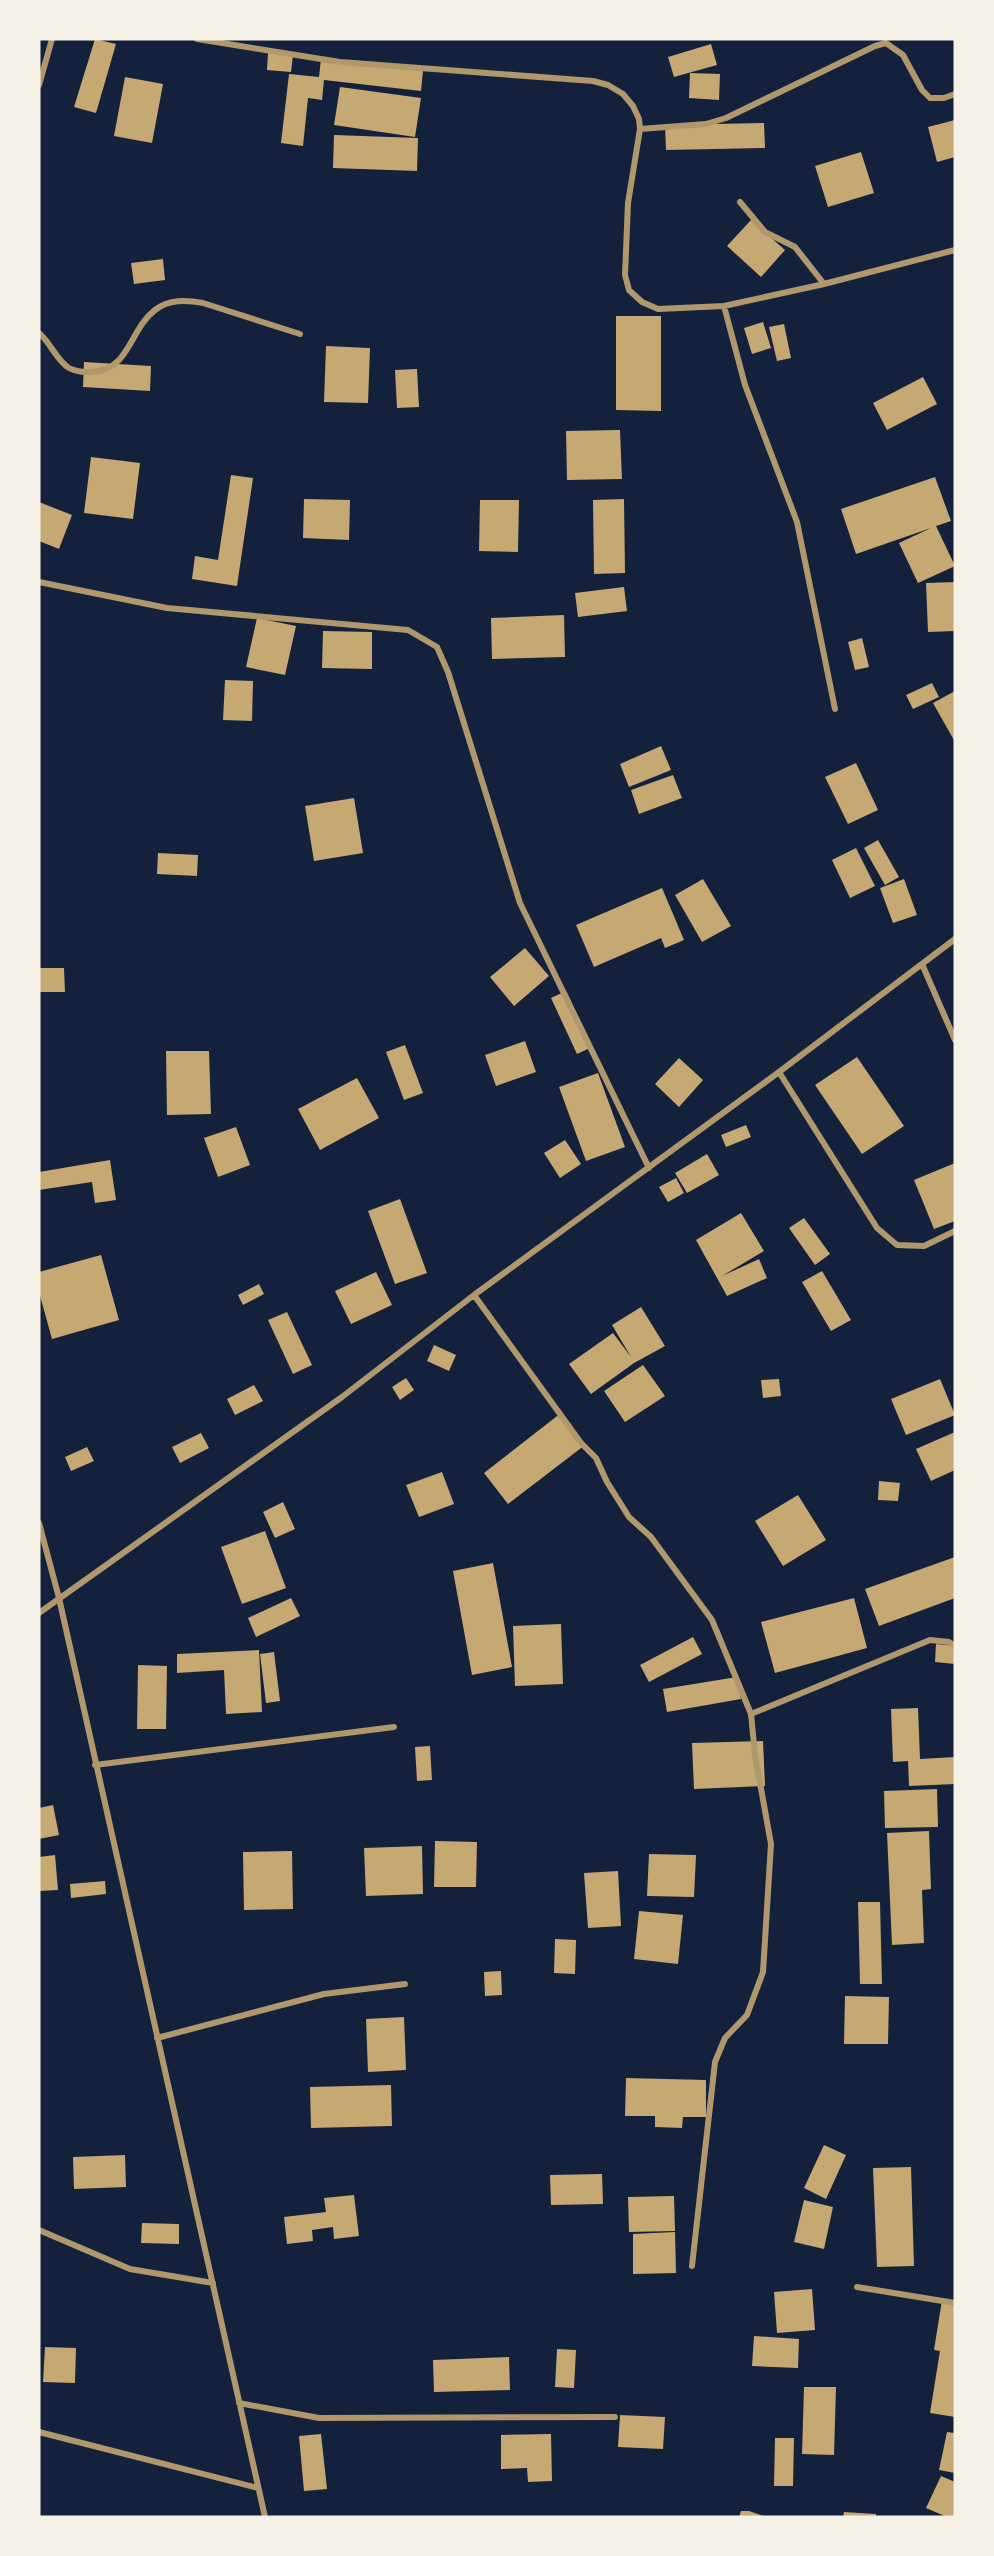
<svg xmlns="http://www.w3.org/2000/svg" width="994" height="2556" viewBox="0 0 994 2556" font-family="'DejaVu Sans',sans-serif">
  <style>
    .building { fill: #c6a872 }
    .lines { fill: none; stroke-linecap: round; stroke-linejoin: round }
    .minor { stroke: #b1986c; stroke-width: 6 }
  </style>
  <rect width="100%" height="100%" fill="#14213d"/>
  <path class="building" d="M 95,39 L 116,44 L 96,113 L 74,107 Z
    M 711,44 L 717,65 L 674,77 L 668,57 Z
    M 268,53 L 293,55 L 291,72 L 267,70 Z
    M 321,59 L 423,71 L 421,91 L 324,80 L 322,100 L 308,98 L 303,146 L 281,143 L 289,74 L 319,77 Z
    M 690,73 L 720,74 L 719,100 L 689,98 Z
    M 125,77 L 163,84 L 152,143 L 114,136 Z
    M 340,87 L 421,98 L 415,137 L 334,125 Z
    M 955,120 L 955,157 L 937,162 L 928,127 Z
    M 764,123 L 765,148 L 666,150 L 665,125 Z
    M 334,135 L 418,138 L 417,171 L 333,168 Z
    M 861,152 L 874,193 L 828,207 L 815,166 Z
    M 751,220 L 785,250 L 761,277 L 727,246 Z
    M 163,259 L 165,280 L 134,284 L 131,263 Z
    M 616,316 L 661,316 L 661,411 L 616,410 Z
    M 763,322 L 771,348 L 752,354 L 744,328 Z
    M 784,324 L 791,358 L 777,361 L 769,327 Z
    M 326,346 L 370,348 L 368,403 L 324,402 Z
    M 84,362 L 151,366 L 150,391 L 83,387 Z
    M 417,369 L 419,407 L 397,408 L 395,370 Z
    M 923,377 L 937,404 L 887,430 L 873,403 Z
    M 620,430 L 622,479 L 567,480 L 566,431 Z
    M 91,457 L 140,463 L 133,519 L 84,513 Z
    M 231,475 L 253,478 L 237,586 L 192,579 L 195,556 L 218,560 Z
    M 935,477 L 951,521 L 936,526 L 955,566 L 918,583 L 899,543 L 931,528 L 856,554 L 841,509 Z
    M 304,499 L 350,500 L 349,540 L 303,538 Z
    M 624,499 L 625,573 L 594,574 L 593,500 Z
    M 480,500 L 519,500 L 518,552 L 479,551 Z
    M 39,502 L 72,515 L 59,549 L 39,541 Z
    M 955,582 L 955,631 L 928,632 L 926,583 Z
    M 624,587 L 627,611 L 578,617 L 575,593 Z
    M 564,615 L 565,657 L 492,659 L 491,618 Z
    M 257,618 L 296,626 L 285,675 L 246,667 Z
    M 323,631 L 372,632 L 372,669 L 322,668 Z
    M 862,638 L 869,667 L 855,670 L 848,642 Z
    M 225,680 L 253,681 L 252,721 L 223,720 Z
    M 932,683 L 939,697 L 913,709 L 906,695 Z
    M 955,691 L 955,742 L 933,703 Z
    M 661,746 L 671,770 L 629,787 L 620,764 Z
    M 856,763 L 878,810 L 848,824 L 825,777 Z
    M 673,775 L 682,798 L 639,814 L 631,790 Z
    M 354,798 L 363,853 L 314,861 L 305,806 Z
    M 878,840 L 899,877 L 885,885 L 864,848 Z
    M 856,848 L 875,886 L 850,898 L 832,860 Z
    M 158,853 L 198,855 L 197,876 L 157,874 Z
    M 703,879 L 731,926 L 702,942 L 675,895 Z
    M 904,879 L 917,915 L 893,923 L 880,888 Z
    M 662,888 L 684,940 L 665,948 L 661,938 L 594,967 L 576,925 Z
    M 525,948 L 549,976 L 514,1006 L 490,977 Z
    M 39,968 L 64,968 L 65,992 L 39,992 Z
    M 566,991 L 592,1047 L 577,1054 L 551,998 Z
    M 525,1041 L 536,1072 L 496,1086 L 485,1055 Z
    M 405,1045 L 423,1093 L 404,1100 L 386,1052 Z
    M 166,1051 L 209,1051 L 211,1114 L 167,1115 Z
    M 857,1057 L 904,1126 L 862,1154 L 815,1085 Z
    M 679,1058 L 703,1080 L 679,1107 L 655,1084 Z
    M 598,1073 L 625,1147 L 586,1161 L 559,1087 Z
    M 357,1078 L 379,1118 L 320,1150 L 298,1109 Z
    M 746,1125 L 751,1137 L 726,1147 L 721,1135 Z
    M 236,1127 L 250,1165 L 218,1177 L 204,1138 Z
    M 565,1140 L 581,1164 L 560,1178 L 544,1153 Z
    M 707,1154 L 719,1175 L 687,1193 L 675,1173 Z
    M 110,1160 L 116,1200 L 95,1203 L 92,1182 L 39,1190 L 39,1172 Z
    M 955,1163 L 955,1221 L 934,1229 L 914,1180 Z
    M 676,1178 L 684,1193 L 668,1202 L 659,1187 Z
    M 400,1199 L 427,1273 L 395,1284 L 368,1211 Z
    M 741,1213 L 764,1251 L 722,1276 L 759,1259 L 767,1278 L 727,1296 L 696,1240 Z
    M 804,1218 L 830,1254 L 815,1265 L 789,1228 Z
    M 101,1255 L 119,1320 L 52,1339 L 39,1292 L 39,1272 Z
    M 822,1271 L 851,1320 L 831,1331 L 802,1282 Z
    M 376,1272 L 392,1305 L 351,1324 L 335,1291 Z
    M 259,1284 L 264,1294 L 243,1305 L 238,1295 Z
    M 641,1307 L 665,1346 L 634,1363 L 591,1394 L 569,1364 L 613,1333 L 631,1357 L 612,1325 Z
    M 287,1312 L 312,1365 L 293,1374 L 268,1320 Z
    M 434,1345 L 456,1355 L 449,1371 L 427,1361 Z
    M 643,1365 L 665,1396 L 625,1422 L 604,1391 Z
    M 406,1378 L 414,1390 L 400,1400 L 392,1387 Z
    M 779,1379 L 781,1396 L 763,1398 L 761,1380 Z
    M 940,1379 L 955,1415 L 906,1435 L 891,1399 Z
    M 254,1385 L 263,1401 L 235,1415 L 227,1399 Z
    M 561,1413 L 585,1445 L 508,1504 L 484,1473 Z
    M 955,1432 L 955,1470 L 931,1481 L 916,1449 Z
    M 201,1433 L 209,1448 L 180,1463 L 172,1447 Z
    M 87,1447 L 94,1461 L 71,1471 L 65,1457 Z
    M 442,1472 L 454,1504 L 419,1517 L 406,1485 Z
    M 879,1481 L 900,1483 L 898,1501 L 878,1500 Z
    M 798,1495 L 826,1540 L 783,1566 L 755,1521 Z
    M 283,1502 L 295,1529 L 275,1538 L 263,1512 Z
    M 265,1531 L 286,1588 L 242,1604 L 221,1547 Z
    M 955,1557 L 955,1598 L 879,1626 L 865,1589 Z
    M 493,1563 L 512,1667 L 472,1675 L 453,1571 Z
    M 291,1598 L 300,1616 L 256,1637 L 248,1618 Z
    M 854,1598 L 867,1648 L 775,1673 L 761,1622 Z
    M 561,1624 L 563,1684 L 515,1686 L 513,1626 Z
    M 693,1637 L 702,1654 L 649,1682 L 640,1665 Z
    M 936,1644 L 955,1646 L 955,1664 L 935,1662 Z
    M 259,1650 L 262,1712 L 226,1714 L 224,1670 L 177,1673 L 177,1654 Z
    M 274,1652 L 280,1701 L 266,1703 L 260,1654 Z
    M 138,1665 L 167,1666 L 166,1729 L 137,1729 Z
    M 737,1677 L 741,1699 L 667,1712 L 663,1689 Z
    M 918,1708 L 920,1759 L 955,1757 L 955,1784 L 909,1786 L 908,1761 L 893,1762 L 891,1709 Z
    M 763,1741 L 765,1786 L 694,1789 L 692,1743 Z
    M 430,1746 L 432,1780 L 417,1781 L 415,1747 Z
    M 937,1789 L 938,1827 L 885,1828 L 884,1791 Z
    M 53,1805 L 59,1835 L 39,1839 L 39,1808 Z
    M 929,1831 L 931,1889 L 922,1890 L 924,1943 L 892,1945 L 887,1833 Z
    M 435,1841 L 477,1842 L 476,1887 L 434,1887 Z
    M 422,1846 L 423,1894 L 366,1896 L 364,1848 Z
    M 292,1851 L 293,1909 L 244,1910 L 243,1852 Z
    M 649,1854 L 696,1855 L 694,1897 L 647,1896 Z
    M 55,1855 L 58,1890 L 39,1891 L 39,1857 Z
    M 618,1871 L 621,1926 L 588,1928 L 584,1873 Z
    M 105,1881 L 106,1894 L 71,1898 L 70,1884 Z
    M 858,1902 L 880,1902 L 882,1984 L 860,1984 Z
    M 639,1911 L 683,1915 L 678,1964 L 634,1959 Z
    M 555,1939 L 576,1940 L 575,1974 L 554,1973 Z
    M 501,1971 L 502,1995 L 485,1996 L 484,1972 Z
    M 845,1996 L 889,1997 L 888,2044 L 844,2044 Z
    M 404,2017 L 406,2070 L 368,2072 L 366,2019 Z
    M 626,2078 L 706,2080 L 706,2117 L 683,2117 L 682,2128 L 655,2127 L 655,2116 L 625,2116 Z
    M 391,2085 L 392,2126 L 311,2128 L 310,2087 Z
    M 824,2145 L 846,2155 L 826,2199 L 804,2188 Z
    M 125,2155 L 126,2187 L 74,2189 L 73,2157 Z
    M 911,2167 L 914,2266 L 877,2267 L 873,2168 Z
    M 602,2174 L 603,2204 L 551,2205 L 550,2175 Z
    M 354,2195 L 359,2236 L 334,2239 L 333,2227 L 312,2230 L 313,2241 L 287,2244 L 284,2217 L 326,2212 L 324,2198 Z
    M 674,2196 L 675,2231 L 629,2232 L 628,2197 Z
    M 804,2200 L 833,2207 L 824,2249 L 794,2242 Z
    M 142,2223 L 179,2224 L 179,2244 L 141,2243 Z
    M 675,2232 L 676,2273 L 633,2274 L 633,2234 Z
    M 812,2289 L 815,2330 L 777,2333 L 774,2292 Z
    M 942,2300 L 955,2302 L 955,2417 L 930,2413 L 940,2351 L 934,2350 Z
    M 754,2336 L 799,2339 L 798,2368 L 752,2366 Z
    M 45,2347 L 76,2348 L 75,2383 L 43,2382 Z
    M 557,2349 L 576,2350 L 574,2388 L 555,2387 Z
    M 509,2357 L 510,2390 L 434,2392 L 433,2360 Z
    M 804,2387 L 836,2387 L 834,2455 L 802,2454 Z
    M 620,2415 L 665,2417 L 663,2449 L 618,2447 Z
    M 947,2432 L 955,2433 L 955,2473 L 939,2470 Z
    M 321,2434 L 327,2489 L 304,2491 L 299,2436 Z
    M 551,2434 L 552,2481 L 528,2482 L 527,2468 L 501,2469 L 501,2435 Z
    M 775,2438 L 794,2438 L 793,2486 L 774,2486 Z
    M 941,2476 L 955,2482 L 955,2517 L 947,2517 L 926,2508 Z
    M 741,2511 L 749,2511 L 766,2517 L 739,2517 Z
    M 844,2512 L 876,2514 L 876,2517 L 843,2517 Z"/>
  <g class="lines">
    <path class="minor" d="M 197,39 L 340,62 L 593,81 L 608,85 L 623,94 L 633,106 L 639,119 L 640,129 L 628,203 L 625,275 L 629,290 L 642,302 L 658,309 L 724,306 L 824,284
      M 39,85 L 52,39
      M 640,129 L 706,124 L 726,118 L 875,46 L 886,43 L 903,55 L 922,90 L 930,98 L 944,98 L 955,94
      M 740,202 L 765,232 L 795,247 L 824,284 L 955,250
      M 724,306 L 745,385 L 797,522 L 835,709
      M 39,333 C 51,343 56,360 69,368 C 76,372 84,372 92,372 C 130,370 129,330 155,310 C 169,299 186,300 203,303 L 300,334
      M 39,582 L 167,608 L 408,630 L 437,647 L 448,672 L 520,903 L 649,1168
      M 922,964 L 955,1040
      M 779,1072 L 877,1228 L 897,1245 L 924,1246 L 955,1231
      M 474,1295 L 581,1443 L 596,1458 L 607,1482 L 629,1517 L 651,1537 L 712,1620 L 751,1714 L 755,1755 L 771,1844 L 763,1972 L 747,2015 L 725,2038 L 715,2062 L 692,2266
      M 39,1523 L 59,1598 L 265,2517
      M 39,1613 L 342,1397 L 474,1295 L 779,1072 L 955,939
      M 751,1714 L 930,1640 L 949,1642 L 955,1646
      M 95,1765 L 394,1727
      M 157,2038 L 324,1994 L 405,1984
      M 39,2230 L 130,2269 L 213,2283
      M 857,2287 L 955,2303
      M 239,2403 L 319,2418 L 615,2417
      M 39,2432 L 258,2488"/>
  </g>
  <rect width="994" height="2556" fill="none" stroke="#f6f1e7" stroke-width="81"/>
</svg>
